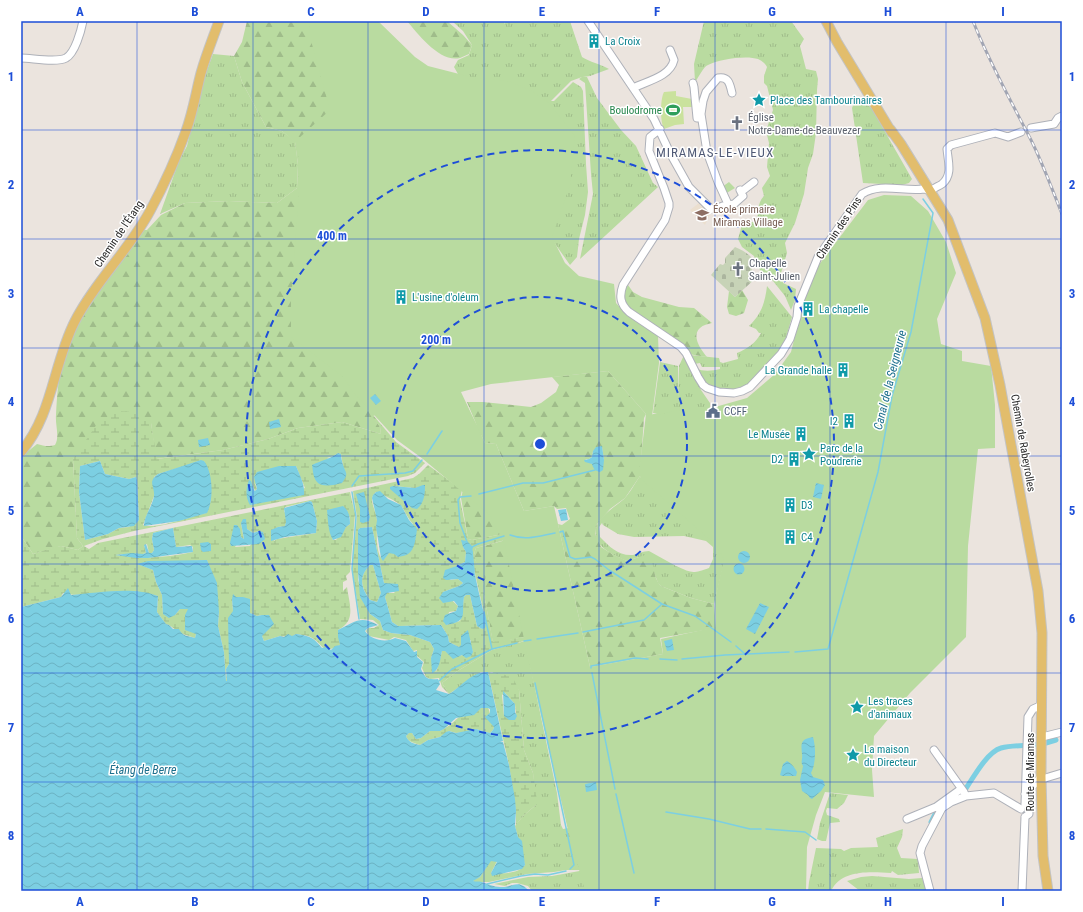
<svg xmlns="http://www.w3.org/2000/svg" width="1083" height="912" viewBox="0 0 1083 912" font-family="'Roboto Condensed',sans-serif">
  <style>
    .education { fill: #ebdfcf }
    .grass { fill: url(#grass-tufts); fill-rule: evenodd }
    .forest { fill: url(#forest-firs); fill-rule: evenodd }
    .wetland { fill: url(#wetland-marsh); fill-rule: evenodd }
    .cemetery { fill: url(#cemetery-stones) }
    .park { fill: #b9dba0; fill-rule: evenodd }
    .pitch { fill: #cae29d }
    .water { fill: url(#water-waves); fill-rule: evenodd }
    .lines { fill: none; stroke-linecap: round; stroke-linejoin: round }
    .stream { stroke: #7ccfe2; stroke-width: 1.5 }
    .canal { stroke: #7ccfe2; stroke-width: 5 }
    .minor-casing { stroke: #aeb1b9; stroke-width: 9 }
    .major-casing { stroke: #c3c3c3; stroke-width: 11 }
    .minor { stroke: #fff; stroke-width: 7 }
    .major { stroke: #e2bd6c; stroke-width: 9 }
    .rail-casing { stroke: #a1a5b3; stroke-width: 3 }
    .rail { stroke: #fff; stroke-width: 1.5; stroke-dasharray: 4.5; stroke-linecap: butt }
    .grid { fill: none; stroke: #1d4ed8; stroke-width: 1; stroke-opacity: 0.55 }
    .ring { fill: none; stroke: #1d4ed8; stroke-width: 2; stroke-dasharray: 7 5 }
    .labels { text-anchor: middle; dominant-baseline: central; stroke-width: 3; stroke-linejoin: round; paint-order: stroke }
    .culture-label { font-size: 11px; fill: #0d838f; stroke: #fff; text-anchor: start }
    .leisure-label { font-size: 11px; fill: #27864d; stroke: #fff; text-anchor: end }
    .worship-label { font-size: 11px; fill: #5b616d; stroke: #fff; text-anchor: start }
    .education-label { font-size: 11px; fill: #785e54; stroke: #fff; text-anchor: start }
    .street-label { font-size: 11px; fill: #2a2a2a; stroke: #fff }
    .service-label { font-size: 11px; fill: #4e5e75; stroke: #fff; text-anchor: start }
    .water-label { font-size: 12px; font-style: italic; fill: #1c6f8d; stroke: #fff }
    .quarter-label { font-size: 13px; letter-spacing: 1px; fill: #505a76; stroke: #fff }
    .centre { fill: #1d4ed8; stroke: #fff; stroke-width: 2 }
    .ring-label { font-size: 12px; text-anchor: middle; font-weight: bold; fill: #1d4ed8; stroke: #fff; stroke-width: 3; stroke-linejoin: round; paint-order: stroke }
    .neatline { fill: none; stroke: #1d4ed8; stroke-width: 1.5 }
    .grid-label { font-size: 13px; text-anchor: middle; font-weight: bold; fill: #1d4ed8 }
  </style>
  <defs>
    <pattern id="grass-tufts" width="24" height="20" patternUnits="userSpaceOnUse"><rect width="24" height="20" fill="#b9dba0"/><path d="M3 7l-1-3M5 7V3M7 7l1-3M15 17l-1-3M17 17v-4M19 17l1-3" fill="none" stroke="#9fbc8a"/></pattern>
    <pattern id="forest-firs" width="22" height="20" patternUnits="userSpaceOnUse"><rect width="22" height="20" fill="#b9dba0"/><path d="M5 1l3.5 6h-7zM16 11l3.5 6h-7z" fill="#9fbc8a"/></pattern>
    <pattern id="wetland-marsh" width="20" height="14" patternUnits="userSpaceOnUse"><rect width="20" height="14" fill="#b9dba0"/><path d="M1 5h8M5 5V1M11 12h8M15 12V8" fill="none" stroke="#9fbc8a"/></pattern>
    <pattern id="cemetery-stones" width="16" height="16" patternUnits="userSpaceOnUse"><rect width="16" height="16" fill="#c7d3b7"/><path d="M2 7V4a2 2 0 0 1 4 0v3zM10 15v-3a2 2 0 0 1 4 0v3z" fill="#abb59e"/></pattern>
    <pattern id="water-waves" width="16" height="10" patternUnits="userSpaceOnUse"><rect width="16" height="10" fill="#7ccfe2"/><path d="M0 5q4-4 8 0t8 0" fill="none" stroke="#6bb2c2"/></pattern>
  </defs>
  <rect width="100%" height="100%" fill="#ebe4de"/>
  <path class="education" d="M 699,203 L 710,214 L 705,225 L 690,210 Z"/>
  <path class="grass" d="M 452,21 L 505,21 L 504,24 L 506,21 L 570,21 L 582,57 C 590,62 600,64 609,69 L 590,76 L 583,77 L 587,77 L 597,98 L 621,130 L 636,146 L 653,183 L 658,187 L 580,259 L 593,194 L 591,174 L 585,83 L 579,79 L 582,77 L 571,81 L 551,101 L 554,101 L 573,82 L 581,87 L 583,91 L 586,164 L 588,192 L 585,215 L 579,239 L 577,257 L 570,265 L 551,238 L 454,67 L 458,60 L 469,55 L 472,45 L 463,31 Z
    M 704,21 L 791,21 L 804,39 L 800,46 L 806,69 L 816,71 L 818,79 L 817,90 L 816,133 L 813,154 L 808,168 L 804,194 L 795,223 L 785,243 L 787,253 L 781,273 L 783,283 L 796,289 L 795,300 L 791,310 L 785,296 L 769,276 L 764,273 L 760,270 L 754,256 L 742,247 L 738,239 L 743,221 L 749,223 L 756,221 C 760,213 756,204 764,196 L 762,188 L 770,176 L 767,167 L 769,143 L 766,131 L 773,110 L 767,86 L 764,83 L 764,76 L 767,67 C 765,63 762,61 758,59 C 747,55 719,59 708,65 C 703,67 699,77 695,82 L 694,64 Z
    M 213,54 L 234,56 L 242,82 L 266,127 L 282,131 L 295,141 L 298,165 L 297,188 L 277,203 L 229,201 L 185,203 L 160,214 L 179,161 L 187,146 L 193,121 L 199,92 Z
    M 856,98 L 863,105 L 866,103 L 872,109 L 912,179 L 909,183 L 902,185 L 863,183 L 852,108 Z
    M 767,286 L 792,317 L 786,338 L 780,349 L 758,376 L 742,390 L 724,390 L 704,384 L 695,368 C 704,372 711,371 720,369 L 720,367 L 702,367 L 700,363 L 694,364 L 690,355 L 719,358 L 720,362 L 723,363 L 738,359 L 737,353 C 747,349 756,343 761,333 L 759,333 L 756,329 L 749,326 C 761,315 765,303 767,286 Z
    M 684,355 L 701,390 L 710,403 L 710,421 L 683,464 L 650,415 L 657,413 L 653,413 L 660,362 L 678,366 L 678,398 L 679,366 Z
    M 640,476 L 641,478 L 743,483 L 714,604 L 691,598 L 661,586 L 658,583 L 652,567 L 639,557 L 627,561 C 613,555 589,545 597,525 C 601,515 616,506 624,499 C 630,493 635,483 640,476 ZM 602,523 L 603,525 L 618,534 L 634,537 L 684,536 L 706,541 L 713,547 L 713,559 L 709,568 C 692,574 692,573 676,566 C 667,561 658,556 649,551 C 643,551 638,554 633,555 C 618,556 610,547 600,537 L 599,527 Z
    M 525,641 L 557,793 L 561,825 L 563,829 L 575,827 L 594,891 L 532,891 L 528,886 L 517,883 L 512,883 L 505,886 L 494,884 L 528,877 L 552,876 L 585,870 L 566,870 L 554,872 L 527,874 L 489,882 L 474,882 L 473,880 L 480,877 L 490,861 L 497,861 L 491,873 C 502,873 517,875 525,865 L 515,826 L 523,816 L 536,805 L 533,773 L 524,750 L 519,690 L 492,672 L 481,672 L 449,694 L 442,683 L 456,672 L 492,650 Z
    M 830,793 L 848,795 L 844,803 L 837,809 L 827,808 L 826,811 L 827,815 L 839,819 L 840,822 L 830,823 L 826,841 L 822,841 L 817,839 L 820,823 Z
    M 903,829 L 902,837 L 897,848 L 901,858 L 918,859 L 919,873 L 898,875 L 892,871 L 891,873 C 870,872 842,869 831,891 L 808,891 L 809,882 L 816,848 L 841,849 L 844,851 L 851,848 L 878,847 L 876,838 Z
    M 872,876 L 909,879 L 922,878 L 927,891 L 860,891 L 847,881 L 861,877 Z"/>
  <path class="forest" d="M 247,21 L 345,21 L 380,270 L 465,402 L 477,426 L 467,402 L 483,402 L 531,407 L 541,403 L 556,392 L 559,385 L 552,377 L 608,371 L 646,414 L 644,418 L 640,476 L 625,498 L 610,509 L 597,524 L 595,534 L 601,547 L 612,554 L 627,561 L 648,554 C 655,561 652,577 661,586 L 691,598 L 714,604 L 716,628 L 660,638 L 663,654 L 590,667 L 558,524 L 562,525 L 570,519 L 566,508 L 557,509 L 554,506 L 524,511 L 496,444 L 485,443 L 481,435 L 468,435 L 383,412 L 373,416 L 380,427 L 381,434 L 342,422 L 298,428 L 268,439 L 223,450 L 156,459 L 151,423 L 73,459 L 77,538 L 83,546 L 78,550 L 61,546 L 33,554 L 21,536 L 21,457 L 37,444 C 44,446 48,447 55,445 C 60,437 55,424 56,415 C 57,397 58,376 64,358 C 79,310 115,270 144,230 L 147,230 L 161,215 L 185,203 L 229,201 L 277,203 L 297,188 L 298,165 L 295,142 L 282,131 L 266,127 L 242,82 L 234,56 L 242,42 ZM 602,447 L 604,460 L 592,464 L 585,459 L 589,459 L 592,457 L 593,451 Z
    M 407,21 L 447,21 L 463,35 L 472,45 L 469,54 C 466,55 463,57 460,58 C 440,63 418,34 407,21 Z
    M 628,285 L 633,292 L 642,297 L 679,307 L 694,308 L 712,323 C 708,324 703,325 700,328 C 691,336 701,350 707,357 L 688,354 L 627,308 L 623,292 Z
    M 742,290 L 748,300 L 744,313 L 736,316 L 729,314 L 727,307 L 729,291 L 735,297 Z
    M 463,490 L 491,510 L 503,534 L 472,540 L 468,539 L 461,498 Z
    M 506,540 L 531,636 L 493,643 L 483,589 L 483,585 L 485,577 C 479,568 471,559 476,548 Z"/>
  <path class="wetland" d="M 116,411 L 137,412 L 151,423 L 157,459 L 223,450 L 268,439 L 298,428 L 342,422 L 381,434 L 380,427 L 372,416 L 373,415 L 396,442 L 425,463 L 415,473 L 408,476 L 134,531 L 103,539 L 84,546 L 89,549 L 98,543 L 350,492 L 355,514 L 350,572 L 346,576 L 347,580 L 343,582 L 343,591 L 347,587 C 349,603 357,621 338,630 L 340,645 C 320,655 326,646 312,638 C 308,635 302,635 296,634 L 291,637 L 280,636 L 264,641 L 262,636 L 262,615 L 257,616 L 250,613 L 243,597 L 232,599 L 233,611 L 229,664 L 226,669 L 227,681 L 226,681 L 224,652 L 218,626 L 219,612 L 207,560 L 138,564 L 153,570 L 156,582 L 162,595 L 163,614 L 175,615 L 180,609 L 188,609 L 196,634 L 195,638 C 190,636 185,635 180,633 C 175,630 171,625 166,624 L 157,612 L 158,596 C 141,593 125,591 107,592 C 93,593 77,597 63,593 L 61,597 L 21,607 L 21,536 L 33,554 L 55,547 L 61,546 L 78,550 L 83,546 L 77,538 L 73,459 L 97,424 ZM 338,453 L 341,454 L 343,466 L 327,458 L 334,456 ZM 100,461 L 105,474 L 129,479 L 136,477 L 137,480 L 139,520 L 129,527 L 119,528 L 108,534 L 85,540 L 79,492 L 80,466 ZM 198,461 L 204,461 C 209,478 216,496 206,513 C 192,516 156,530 143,525 L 154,496 L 154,477 L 158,474 L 192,464 ZM 296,466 L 305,488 L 250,505 L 253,486 L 255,491 L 257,489 L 255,484 ZM 310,501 L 312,502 L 317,521 L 316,533 L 277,539 L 274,541 L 272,535 L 278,527 L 285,526 C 287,521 287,516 284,511 L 285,507 ZM 350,516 L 350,524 L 346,527 L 336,540 L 333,540 L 332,538 ZM 241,523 L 247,529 L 253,533 L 259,531 L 250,546 L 235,547 L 241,537 L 244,540 ZM 173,528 L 176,547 L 190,545 L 193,547 L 193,552 C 167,558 142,559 116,555 C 123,553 139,556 146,553 L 144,545 L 147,544 L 149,553 L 152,553 L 154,550 L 152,539 L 153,533 Z
    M 428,465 L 462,490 L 460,499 L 468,539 L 472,540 L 503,534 L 505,540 L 476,548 C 471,559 480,568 486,577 L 483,585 L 483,589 L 493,642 L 531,636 L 532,641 L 524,641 L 492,650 L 456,672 L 442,683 L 449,694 L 442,687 L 439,678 L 430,679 L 426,677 L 422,668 L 424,662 L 417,656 L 417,650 L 413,651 L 406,640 L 394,637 L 389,640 L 369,636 L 366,631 L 368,628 L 374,628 L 379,625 L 373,620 L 360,619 L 352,569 L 357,517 L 353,491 L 413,478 L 419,474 ZM 394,486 L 415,488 L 420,487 L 412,507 ZM 376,492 C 385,496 396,500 402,507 C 406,513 408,519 413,524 L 398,557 L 394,553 L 389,553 L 383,560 C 375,554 377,530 377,521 C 377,514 372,506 372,499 C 372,496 374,494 376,492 ZM 372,527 L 384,583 L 395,593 L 386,593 L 385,597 L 392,622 L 398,626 L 441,625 L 448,636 L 449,642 L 459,647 L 471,640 L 471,646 L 473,652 C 460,655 456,660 444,650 L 442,651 L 439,663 L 436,672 L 431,658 L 434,649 L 430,642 L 410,635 L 391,633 L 383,630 L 380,621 L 370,614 L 358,580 L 358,530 L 360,528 ZM 463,547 L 472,550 L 474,569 L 486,622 L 482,629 L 477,626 L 470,595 L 466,595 L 464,597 C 462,605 464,614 460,621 L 446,625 L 449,612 L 456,611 L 458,606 L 443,592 L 459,586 L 463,583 L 458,579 L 450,580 L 457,566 L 465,562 L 466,552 Z
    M 370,565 L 373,565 L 381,593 L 377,602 L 370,600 C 361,587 358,577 370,565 Z
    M 488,672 L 512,676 L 519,690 L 524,750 L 533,773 L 537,801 L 536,805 L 523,816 L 516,825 L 516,811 L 509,765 ZM 505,693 L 515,704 L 516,714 L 504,716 L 502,695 Z
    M 488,707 L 494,727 L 493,730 L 490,733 L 476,729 L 465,732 L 456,733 L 449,731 L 440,737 L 428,740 L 420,745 C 414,743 408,742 406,736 L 409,733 L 412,733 L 416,739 L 421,738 L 430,731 L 440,731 L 450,725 L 459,717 C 468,717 474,711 481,708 C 483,707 486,708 488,707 Z"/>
  <path class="cemetery" d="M 735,247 C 742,250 750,254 754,261 L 751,264 L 752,271 L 756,278 L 735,297 L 711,275 L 720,264 L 723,265 L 725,263 L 725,258 Z"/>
  <path class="park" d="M 309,21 L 378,21 L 415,57 L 428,66 L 475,78 L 492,79 L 511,82 L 532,91 L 549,103 L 575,136 L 570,185 L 552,237 L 565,263 L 579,276 L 614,284 L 616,303 L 625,313 L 658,336 L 659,363 L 652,416 L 674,411 L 708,409 L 747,398 L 775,374 L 791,352 L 796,332 L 801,304 L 815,270 L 868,200 L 884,195 L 911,196 L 928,211 L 946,242 L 956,273 L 937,319 L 941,344 L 962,351 L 962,361 L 991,366 L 995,405 L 995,448 L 978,449 L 968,546 L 966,637 L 910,693 L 874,736 L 872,770 L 874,797 L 825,792 L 816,815 L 807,847 L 806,891 L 585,891 L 568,830 L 528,659 L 505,545 L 490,515 L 423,459 L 397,440 L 354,393 L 343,377 L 291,337 L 291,301 L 299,191 L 299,138 L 330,110 L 310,37 ZM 608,371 L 646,414 L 639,473 L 641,479 L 716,545 L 724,559 L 715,599 L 716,627 L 661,639 L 663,654 L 590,667 L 554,506 L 524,511 L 496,444 L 485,443 L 461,392 L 491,384 Z
    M 729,182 L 735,188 L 725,194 L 722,187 Z"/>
  <path class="pitch" d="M 676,91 L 676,96 L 692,99 L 693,107 L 683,107 L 684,124 L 675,125 L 664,129 C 660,122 660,99 664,92 Z"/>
  <path class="water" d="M 375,394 L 381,401 L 376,405 L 370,398 Z
    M 279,419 L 281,427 L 270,429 L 269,422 Z
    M 208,438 L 210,445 L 199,447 L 198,440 Z
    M 602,446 L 604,460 L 603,470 L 600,472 C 595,471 593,468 592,464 L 585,462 L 584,460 L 589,459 L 592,457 L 593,451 L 596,447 Z
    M 338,453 L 341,454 C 341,458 342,461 343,465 C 346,474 349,473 342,483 C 335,485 322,488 317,482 C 313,478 313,470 312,465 C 320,461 332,458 338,453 Z
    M 201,460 L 204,461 C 213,472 214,500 207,513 L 179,521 L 144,526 C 144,516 152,507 154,496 C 155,486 147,482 158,474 Z
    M 100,461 L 105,474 L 129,479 L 136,477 L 137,480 L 139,520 L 134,526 L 119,528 L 108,534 L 85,540 L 79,492 L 80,466 Z
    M 279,466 L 296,466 C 300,476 305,484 304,495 L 250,505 C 245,497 246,488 249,480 L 251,481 L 254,490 L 255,491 L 257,489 L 254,477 L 257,472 Z
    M 816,483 L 824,485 L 821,499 L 813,497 Z
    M 423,485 L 425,485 C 425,495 424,503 417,509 L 412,508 L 390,489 L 390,487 L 393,486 L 415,488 Z
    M 380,491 L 388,499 L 401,505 L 409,520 L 417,529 C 416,536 415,550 408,554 C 405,556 401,556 398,557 L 394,554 L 389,553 L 383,561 L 381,558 L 376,527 L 377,520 L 372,498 L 373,495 L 376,492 Z
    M 364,492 L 370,517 L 369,521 L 363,523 L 360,522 L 360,509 L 356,494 Z
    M 310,501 L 312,502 L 317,521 L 316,533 L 285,537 L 271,541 L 271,530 L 278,527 L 285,526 L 286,522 L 284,508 Z
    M 343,506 C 349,511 350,516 350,524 L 346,527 L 341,537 L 333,540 C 328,532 328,520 327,510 Z
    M 566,509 L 568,520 L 561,521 L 558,510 Z
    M 243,519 L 246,519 L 247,529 L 253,533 L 259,531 L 263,532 L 265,539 L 259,544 L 231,546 L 230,543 L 234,525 L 237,525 L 240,529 L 241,537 L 244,539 L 241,523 Z
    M 372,527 L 384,583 L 398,584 L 399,591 L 387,593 L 385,597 L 392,622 L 398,626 L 441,625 L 448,636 L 449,642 L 459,647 L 461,645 L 461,636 L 468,630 L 473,652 L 471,656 L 466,658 L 462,655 L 453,659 L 445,651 L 442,651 C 440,659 440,670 432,673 L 431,658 L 434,649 L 430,642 L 410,635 L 391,633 L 383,630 L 380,621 L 370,614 L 360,597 L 358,572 L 358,530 L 360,528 ZM 370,565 L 373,565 L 381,593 L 377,602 L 370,600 C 361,588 358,577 370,565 Z
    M 173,528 L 176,547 L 192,546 L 193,552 L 148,558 L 136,558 L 115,555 L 132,553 L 143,554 L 146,553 L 144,545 L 146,544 L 149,553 L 152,553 L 154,550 L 152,539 L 153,533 Z
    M 461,540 L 467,541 L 473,547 C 469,558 483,608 486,622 L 485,628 L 482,629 L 477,626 L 470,595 L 466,595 L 464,597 C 461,615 469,621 446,625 L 443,621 L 445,615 L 456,611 L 458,606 L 454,601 L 443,603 L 439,598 L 443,592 L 459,586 L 463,583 L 458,579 L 446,580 L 443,578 L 445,570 L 457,566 L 465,562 L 466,552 L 463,547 Z
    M 208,542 L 211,544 L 211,551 L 203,552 L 201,550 L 200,543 Z
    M738 557a6 6 0 1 1 12 0a6 6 0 1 1-12 0Z
    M 207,560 L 217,583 L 219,612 L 218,626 L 224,652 L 226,681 L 227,681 L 226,669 L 229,664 L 228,618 L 233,611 L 232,599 L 233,594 L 236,597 L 243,597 L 250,599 L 250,613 L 257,616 L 262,615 L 269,615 L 274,624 L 262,636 L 264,641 L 280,636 L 284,637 L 288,634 L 292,636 L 296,634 C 310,636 313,637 322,648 L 327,647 L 331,650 L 335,646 L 340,645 L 338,637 L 338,630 C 355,622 360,615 378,625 L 368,628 L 365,631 C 371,640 386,643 395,638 L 406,641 L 414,652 L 417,651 L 417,657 L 423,662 L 421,669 C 425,678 427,680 438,679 L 440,684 L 436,690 L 449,694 C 461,687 472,671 488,672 L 503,741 L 500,742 L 503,742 L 509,765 L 515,799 L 516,811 L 515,826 L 518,837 L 522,841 L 525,865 L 522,869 L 492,876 L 491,873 L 497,862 L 491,861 L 480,877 L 473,881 C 476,882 479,881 482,882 C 488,884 494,887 500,887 C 512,888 518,878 529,891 L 21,891 L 21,607 L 61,597 L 68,588 L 71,595 C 97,593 133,586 158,596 L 157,612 L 166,624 L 169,625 L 173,629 L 179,629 C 182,636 188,636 195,638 L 196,634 L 185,630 L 185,615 L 188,609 L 180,609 L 175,615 L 169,618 L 163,614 L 162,595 L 156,582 L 153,570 L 137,564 L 148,561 ZM 481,708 L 488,708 L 490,709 L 490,713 L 485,717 L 494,727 L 493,730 L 490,733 L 476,729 L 456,733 L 449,731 L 446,732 L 440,737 L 428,740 L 420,745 C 414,744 408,742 406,736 L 409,733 L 412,733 L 416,739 L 421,738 L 430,731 L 440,731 L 444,729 L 456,718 L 474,715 Z
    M733.5 569a5.5 5.5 0 1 1 11 0a5.5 5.5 0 1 1-11 0Z
    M 760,603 L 769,607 L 755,634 L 746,629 Z
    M 672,639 L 674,650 L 667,651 L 664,641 Z
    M 503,691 L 515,704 L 515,712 L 517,716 L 515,720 L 509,720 L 504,716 Z
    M 813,737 C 816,747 816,764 811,773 L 813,777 L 823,780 L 825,785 L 821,791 L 812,799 L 810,798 L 808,795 L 802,791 L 800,780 L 803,766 C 800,762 803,759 802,754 C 801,744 800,739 813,737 Z
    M 787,761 C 791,763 795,768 797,772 L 796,776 L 782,776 L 780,775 L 783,764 Z
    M 596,782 L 597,790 L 586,792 L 585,784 Z"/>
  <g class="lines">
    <path class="stream" d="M 427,454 L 442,431
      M 352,486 L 359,476 L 405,473 L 413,471 L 422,460
      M 352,492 L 356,517 L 352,569 L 359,619
      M 479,494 L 523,483 L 543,483 L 595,470
      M 560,532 L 563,531 L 570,557 L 575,559 L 591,557 L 595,559 L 609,570 L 662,604 L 695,616 L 731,642
      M 510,535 C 526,541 539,536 555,533
      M 467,542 L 460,523 L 458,500 L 460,497 L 471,496
      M 472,547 L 478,544 L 504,536
      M 472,551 L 474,571
      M 583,632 L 644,620 L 662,604
      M 537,639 L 578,633
      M 524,641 L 531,640
      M 736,646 L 745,654
      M 492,649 L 517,643
      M 795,652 L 828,649 L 878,472 L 892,396 L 911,332 L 933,213 L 923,199
      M 660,659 L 677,660
      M 682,659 L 725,655 L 789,652
      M 591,668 L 591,666 L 635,658 L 648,659
      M 592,673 L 615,789
      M 439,681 L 452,669 L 492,649 L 484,612
      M 535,683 L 574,865 L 570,869
      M 616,794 L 634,873
      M 666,812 L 709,819 L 750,829 L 761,829
      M 766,829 L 805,832 L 816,840
      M 487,884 L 521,876 L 535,874 L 548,875 L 566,871"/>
    <path class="canal" d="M 1046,743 L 1056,740
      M 961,792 L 965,790 C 973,778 987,752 1001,748 C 1012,745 1024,746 1035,745
      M 931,822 L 939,806"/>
    <defs>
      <path id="minor" d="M 588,21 L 654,119 L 670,153 L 689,187 L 711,209 L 715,209 L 728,204 L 718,182 L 707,152 L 701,114 L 703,101 L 706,92 L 718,78 C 729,76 730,85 732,93
        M 21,58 C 32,58 56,63 66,58 C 75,53 81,31 83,21
        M 693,83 L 694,87 L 697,118
        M 633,88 C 647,81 670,77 674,60 L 670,50
        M 1031,128 L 1054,124 L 1058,118 L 1062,116
        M 660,129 L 650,137 L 649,151 L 664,188 L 669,203 L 669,207 L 665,220 L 623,285 C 619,296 620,304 629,312 L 681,347 L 686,353 L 698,377 L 703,385 L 707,388 L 719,392 L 734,393 L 742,391 L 750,387 L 781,354 L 790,339 L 797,317 L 798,306 L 818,257 L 862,194 C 881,182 904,192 924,189 L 931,191
        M 931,191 C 934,187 938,187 942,184 C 953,175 948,161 947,149 L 951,145 L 995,133 L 1008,137 L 1021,132
        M 741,192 L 754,182
        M 724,206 L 734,204 L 743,196 L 740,190
        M 1042,737 L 1062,732
        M 934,750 L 964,792
        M 1042,779 L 1062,773
        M 1025,794 L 1041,777
        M 1025,804 L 1028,717 L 1033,709 L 1042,705
        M 1025,804 L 1027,805 L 1029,808 L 1029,814 L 1025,817
        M 907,819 L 936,807 L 961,789
        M 930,891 L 920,853 L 922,846 L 942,808 L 951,802 L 966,796 L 994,793 L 1021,809
        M 1022,891 L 1025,817"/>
      <path id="major" d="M 826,21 L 837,42 L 892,133
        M 890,129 L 901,144 L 948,220 L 985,318 L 1000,385 L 1038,591 L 1042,633 L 1041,777 L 1043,856 L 1048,891
        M 21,452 C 53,414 53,364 75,321 C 95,282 129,250 150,211 C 164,185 176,159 186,131 C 193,112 196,92 201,73 C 206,55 213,38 219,21"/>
    </defs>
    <use href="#minor" class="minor-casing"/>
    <use href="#major" class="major-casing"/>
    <use href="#minor" class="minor"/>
    <use href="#major" class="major"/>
    <defs>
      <path id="rail" d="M 973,21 C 989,62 1011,101 1031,140 C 1043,164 1052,189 1062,214"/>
    </defs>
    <use href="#rail" class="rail-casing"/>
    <use href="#rail" class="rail"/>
  </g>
  <path class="grid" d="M 137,21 L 137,891M 253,21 L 253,891M 368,21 L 368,891M 484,21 L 484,891M 599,21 L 599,891M 715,21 L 715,891M 830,21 L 830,891M 946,21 L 946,891M 21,130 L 1062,130M 21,239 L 1062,239M 21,348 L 1062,348M 21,456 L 1062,456M 21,564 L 1062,564M 21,673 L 1062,673M 21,782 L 1062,782"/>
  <g class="ring">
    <circle cx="540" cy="444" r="147"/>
    <circle cx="540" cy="444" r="294"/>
  </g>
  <defs>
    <symbol id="building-bare" viewBox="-9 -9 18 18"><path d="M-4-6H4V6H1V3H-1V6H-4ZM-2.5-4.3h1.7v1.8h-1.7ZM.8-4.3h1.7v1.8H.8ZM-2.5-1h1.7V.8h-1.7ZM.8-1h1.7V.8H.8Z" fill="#0f9aa8" stroke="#fff" stroke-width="2.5" paint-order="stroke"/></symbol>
    <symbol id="sight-bare" viewBox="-9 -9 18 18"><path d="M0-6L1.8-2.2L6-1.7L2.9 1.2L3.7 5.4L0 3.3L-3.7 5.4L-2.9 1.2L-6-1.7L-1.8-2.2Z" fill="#0f9aa8" stroke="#fff" stroke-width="2.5" paint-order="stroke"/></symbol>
    <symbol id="stadium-bare" viewBox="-9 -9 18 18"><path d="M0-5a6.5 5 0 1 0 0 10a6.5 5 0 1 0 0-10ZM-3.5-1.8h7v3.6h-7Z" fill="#2e9e5b" stroke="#fff" stroke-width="2.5" paint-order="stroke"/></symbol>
    <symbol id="church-bare" viewBox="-9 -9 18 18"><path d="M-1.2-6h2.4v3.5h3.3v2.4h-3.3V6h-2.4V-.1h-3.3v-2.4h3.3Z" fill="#6b7280" stroke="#fff" stroke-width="2.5" paint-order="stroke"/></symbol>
    <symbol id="school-bare" viewBox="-9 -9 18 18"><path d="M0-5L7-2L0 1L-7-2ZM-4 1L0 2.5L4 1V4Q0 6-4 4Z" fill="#8d6e63" stroke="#fff" stroke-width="2.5" paint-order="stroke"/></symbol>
    <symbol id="civic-bare" viewBox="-9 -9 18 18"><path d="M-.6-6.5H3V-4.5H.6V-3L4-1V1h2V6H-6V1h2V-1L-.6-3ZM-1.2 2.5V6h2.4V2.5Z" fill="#5c6f8a" stroke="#fff" stroke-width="2.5" paint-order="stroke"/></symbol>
  </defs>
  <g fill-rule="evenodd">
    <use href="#building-bare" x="584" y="31" width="20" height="20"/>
    <use href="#sight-bare" x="749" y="90" width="20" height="20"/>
    <use href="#stadium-bare" x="663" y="100" width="20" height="20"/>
    <use href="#church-bare" x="727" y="113" width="20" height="20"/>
    <use href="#school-bare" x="692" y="205" width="20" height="20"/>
    <use href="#church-bare" x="728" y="259" width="20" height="20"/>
    <use href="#building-bare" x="391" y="287" width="20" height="20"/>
    <use href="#building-bare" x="798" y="299" width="20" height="20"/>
    <use href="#building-bare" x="833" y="360" width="20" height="20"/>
    <use href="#civic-bare" x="703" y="401" width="20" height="20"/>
    <use href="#building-bare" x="839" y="411" width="20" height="20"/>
    <use href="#building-bare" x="791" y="424" width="20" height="20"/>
    <use href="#sight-bare" x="799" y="444" width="20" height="20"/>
    <use href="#building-bare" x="784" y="449" width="20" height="20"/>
    <use href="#building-bare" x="780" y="495" width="20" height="20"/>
    <use href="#building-bare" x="780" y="527" width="20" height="20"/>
    <use href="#sight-bare" x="847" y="697" width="20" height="20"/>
    <use href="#sight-bare" x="843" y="745" width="20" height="20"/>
  </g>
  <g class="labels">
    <g class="culture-label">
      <text x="605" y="41">La Croix</text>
      <text x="770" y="100">Place des Tambourinaires</text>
      <text x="412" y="297">L'usine d'oléum</text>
      <text x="819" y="309">La chapelle</text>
      <text x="832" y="370" text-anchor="end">La Grande halle</text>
      <text x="838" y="421" text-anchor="end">I2</text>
      <text x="790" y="434" text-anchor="end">Le Musée</text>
      <text x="820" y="448">Parc de la<tspan x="820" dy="13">Poudrerie</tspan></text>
      <text x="783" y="459" text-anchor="end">D2</text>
      <text x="801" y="505">D3</text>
      <text x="801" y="537">C4</text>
      <text x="868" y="701">Les traces<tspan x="868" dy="13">d'animaux</tspan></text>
      <text x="864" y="749">La maison<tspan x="864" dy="13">du Directeur</tspan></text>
    </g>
    <g class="leisure-label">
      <text x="662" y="110">Boulodrome</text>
    </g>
    <g class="worship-label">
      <text x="748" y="117">Église<tspan x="748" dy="13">Notre-Dame-de-Beauvezer</tspan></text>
      <text x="749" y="263">Chapelle<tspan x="749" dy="13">Saint-Julien</tspan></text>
    </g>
    <g class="education-label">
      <text x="713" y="209">École primaire<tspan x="713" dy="13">Miramas Village</tspan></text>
    </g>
    <g class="street-label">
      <text transform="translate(839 228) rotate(-56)">Chemin des Pins</text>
      <text transform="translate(119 234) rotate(-56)">Chemin de l’Étang</text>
      <text transform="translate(1023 443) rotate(80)">Chemin de Rabeyrolles</text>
      <text transform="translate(1030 772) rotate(-90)">Route de Miramas</text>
    </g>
    <g class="service-label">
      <text x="724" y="411">CCFF</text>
    </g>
    <g class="water-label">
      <text transform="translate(890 380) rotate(-76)">Canal de la Seigneurie</text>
      <text x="143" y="770">Étang de Berre</text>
    </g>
    <g class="quarter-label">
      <text x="715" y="152">MIRAMAS-LE-VIEUX</text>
    </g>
  </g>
  <circle cx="540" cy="444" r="6" class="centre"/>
  <g class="ring-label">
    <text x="332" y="240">400 m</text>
    <text x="436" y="344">200 m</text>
  </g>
  <rect width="1083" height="912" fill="none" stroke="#ffffff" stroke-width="44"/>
  <rect x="22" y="22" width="1039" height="868" class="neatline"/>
  <g class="grid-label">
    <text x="80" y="16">A</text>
    <text x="195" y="16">B</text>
    <text x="311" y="16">C</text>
    <text x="426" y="16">D</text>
    <text x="542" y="16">E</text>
    <text x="657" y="16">F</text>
    <text x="772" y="16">G</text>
    <text x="888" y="16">H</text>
    <text x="1003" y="16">I</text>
    <text x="11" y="81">1</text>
    <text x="1072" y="81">1</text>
    <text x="11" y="189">2</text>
    <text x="1072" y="189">2</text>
    <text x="11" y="298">3</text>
    <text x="1072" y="298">3</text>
    <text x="11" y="406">4</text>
    <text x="1072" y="406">4</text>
    <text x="11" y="515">5</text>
    <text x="1072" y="515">5</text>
    <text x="11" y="623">6</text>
    <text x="1072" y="623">6</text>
    <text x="11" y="732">7</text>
    <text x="1072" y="732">7</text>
    <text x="11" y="840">8</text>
    <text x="1072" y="840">8</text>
    <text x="80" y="906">A</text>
    <text x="195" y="906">B</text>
    <text x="311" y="906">C</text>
    <text x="426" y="906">D</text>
    <text x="542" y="906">E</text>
    <text x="657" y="906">F</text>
    <text x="772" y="906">G</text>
    <text x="888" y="906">H</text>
    <text x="1003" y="906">I</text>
  </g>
</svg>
